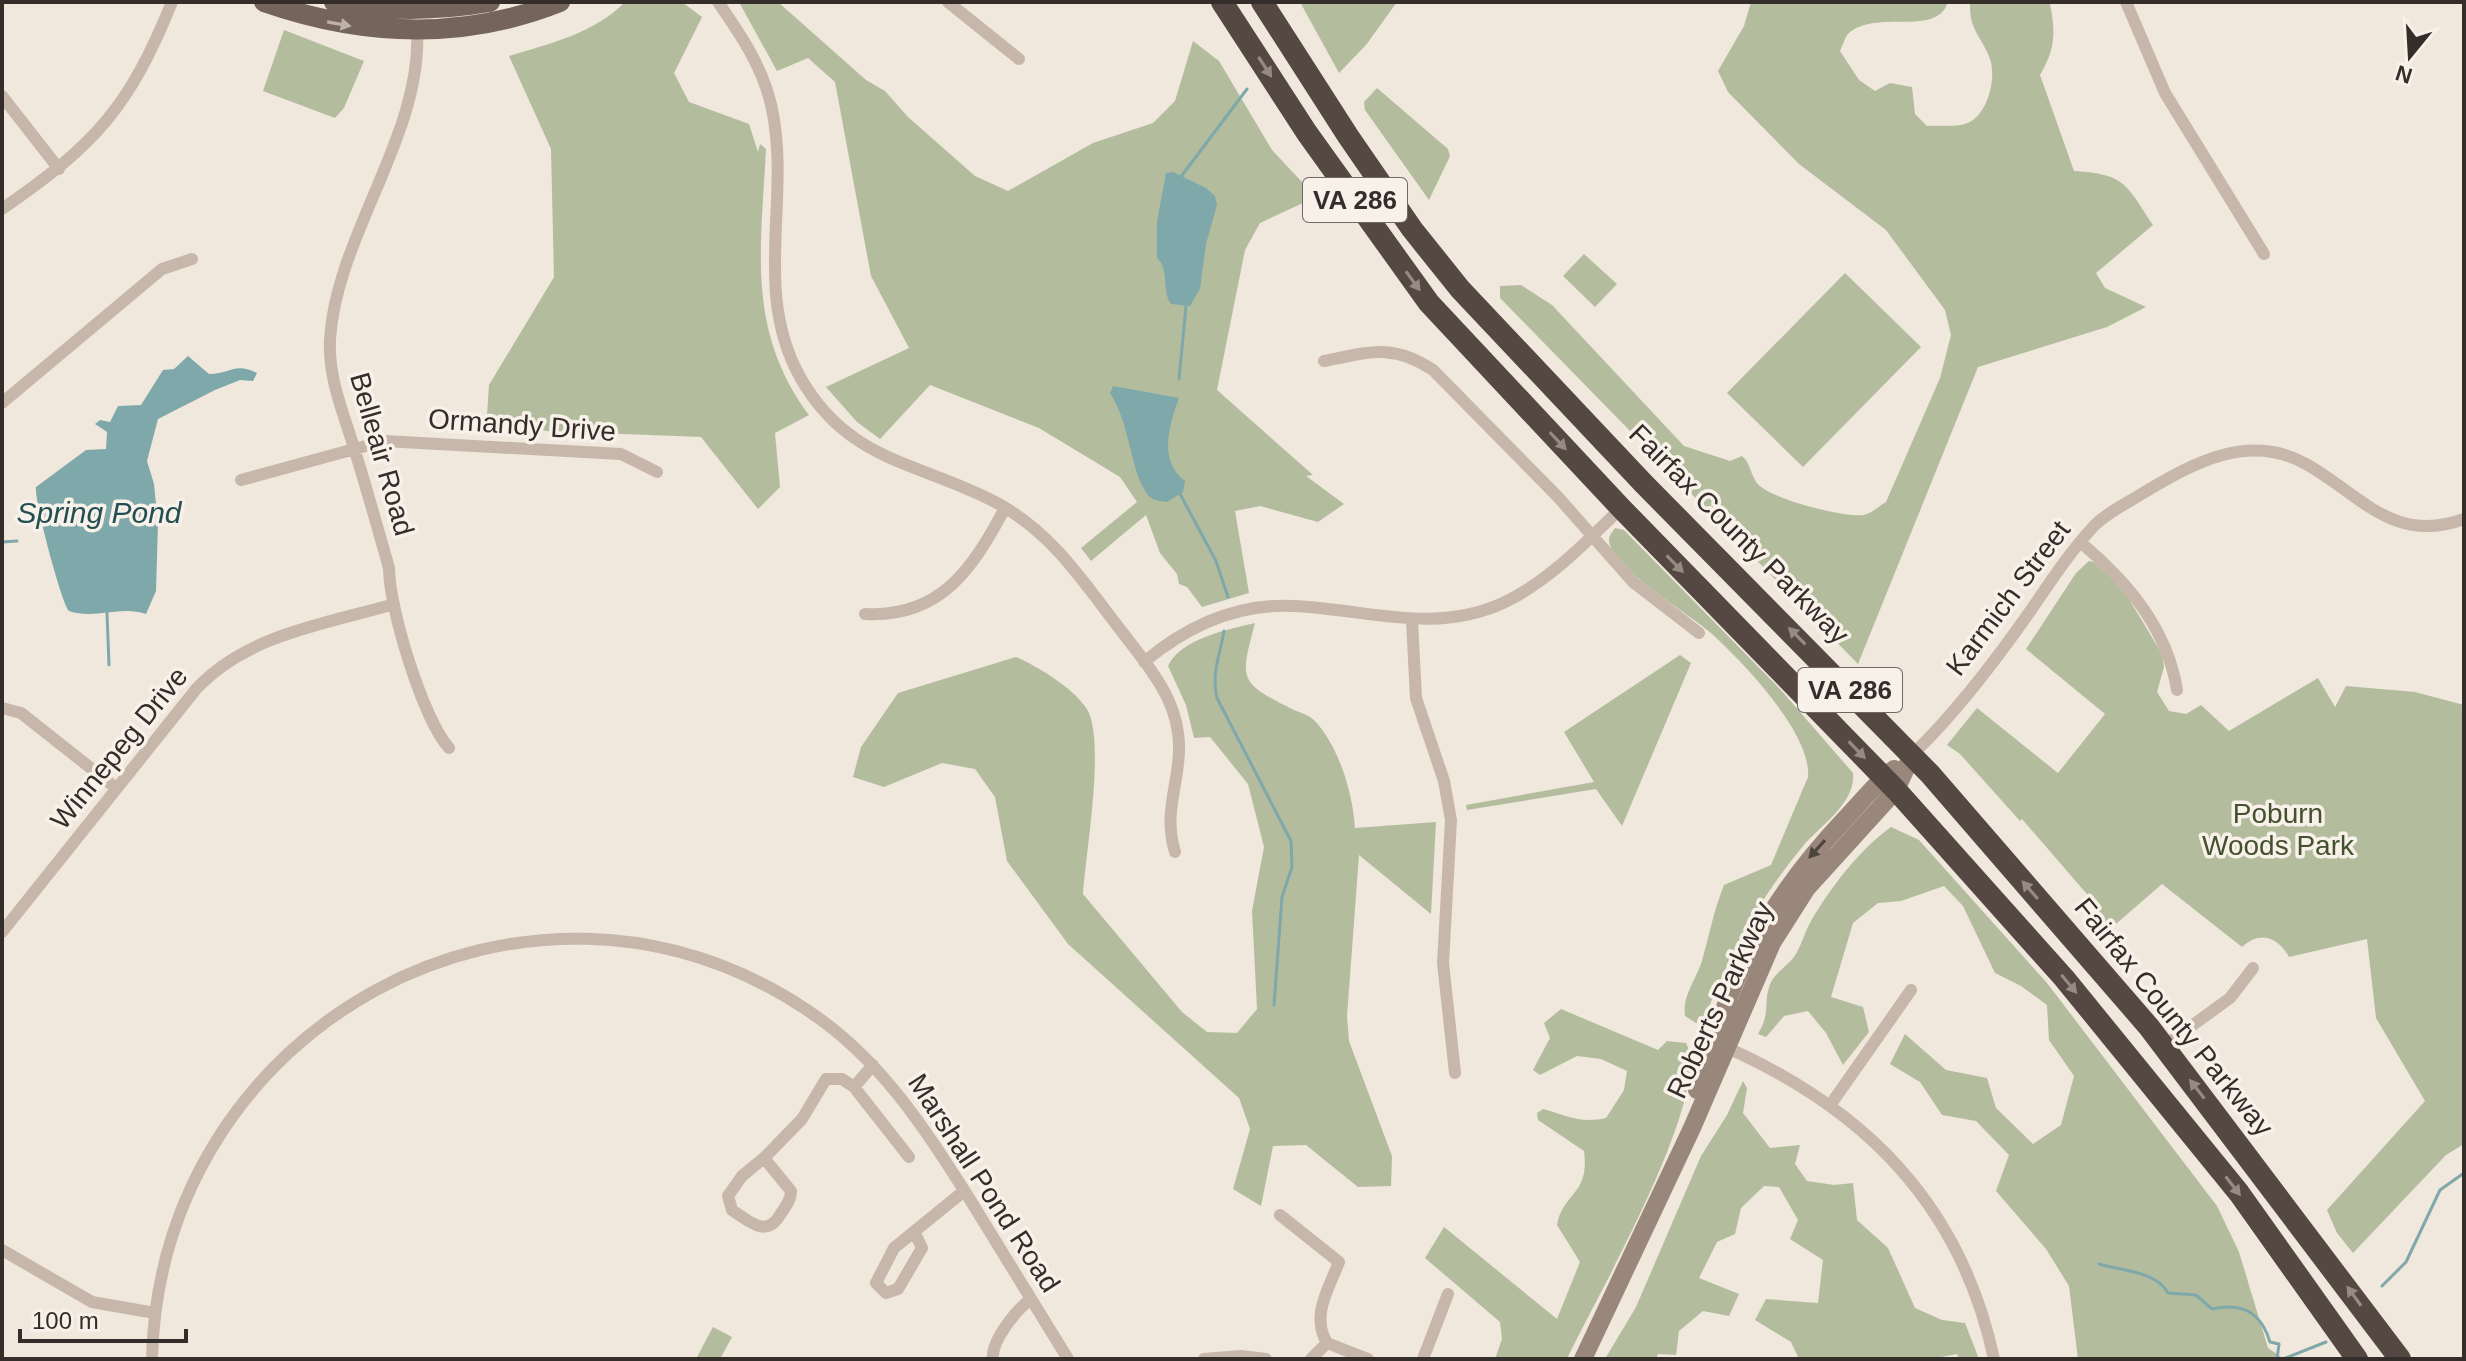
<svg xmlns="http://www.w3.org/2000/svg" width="2466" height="1361" viewBox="0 0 2466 1361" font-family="Arial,sans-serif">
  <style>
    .green { fill: #b3bd9e }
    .water { fill: #7fa8aa }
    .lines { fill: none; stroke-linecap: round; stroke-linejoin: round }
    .stream { stroke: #7fa8aa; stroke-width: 3 }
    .street { stroke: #c7b7aa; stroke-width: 12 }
    .secondary { stroke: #9a877c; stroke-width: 18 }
    .primary { stroke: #75645b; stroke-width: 20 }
    .highway { stroke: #554741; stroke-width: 22 }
    .oneway { fill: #bdb2a9 }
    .oneway2 { fill: #968b84 }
    .oneway3 { fill: #4e443e }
    .labels { text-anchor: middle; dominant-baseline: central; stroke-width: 7; stroke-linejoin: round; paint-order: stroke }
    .shield { fill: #f8f1e9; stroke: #706863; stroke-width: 2 }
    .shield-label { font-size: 26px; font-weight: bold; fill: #352d29 }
    .street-label { font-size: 28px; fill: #352d29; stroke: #f8f1e9 }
    .park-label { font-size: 28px; fill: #44512f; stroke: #f8f1e9 }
    .water-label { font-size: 30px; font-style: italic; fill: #234f52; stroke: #f8f1e9 }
  </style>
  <rect width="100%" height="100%" fill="#f0e7dd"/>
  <path class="green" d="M 625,2 L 682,2 L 702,17 L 674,73 L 689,102 L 749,124 L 758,152 L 760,144 L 766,149 C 761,249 746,330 809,415 L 775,433 L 780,487 L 758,509 L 701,437 L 546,431 L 487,415 L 489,385 L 554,277 L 551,149 L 509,56 C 549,44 595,33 625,2 Z
    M 739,2 L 778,2 L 866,80 L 885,91 L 908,117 L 975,176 L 1008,191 L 1093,143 L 1153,123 L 1175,101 L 1193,41 L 1219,61 L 1272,150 L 1316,197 L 1260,223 L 1245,250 L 1217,390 L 1313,475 L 1306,476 L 1344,504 L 1318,522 L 1260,506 L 1235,511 L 1249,593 L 1202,607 L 1187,587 L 1179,584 L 1177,574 L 1160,553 L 1146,515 L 1091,561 L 1081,548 L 1137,502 L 1120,477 L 1039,428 L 930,385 L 880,439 L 857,422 L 826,387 L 909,348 L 871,276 L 835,82 L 808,58 L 777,71 Z
    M 1300,2 L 1397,2 L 1366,45 L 1339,73 Z
    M 1751,2 L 1948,2 C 1937,38 1875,8 1848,34 C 1845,37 1842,47 1840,51 L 1859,80 L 1875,91 L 1890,83 L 1912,87 L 1915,114 L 1927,126 C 1939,125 1954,127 1965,124 C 1987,118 1997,79 1990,59 C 1981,35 1969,31 1970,2 L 2050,4 C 2056,34 2055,49 2040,75 L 2074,171 C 2125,174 2126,184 2153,225 L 2096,273 L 2105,288 L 2146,307 L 2107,327 L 1978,367 L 1858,664 L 1500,298 L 1500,286 L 1521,285 L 1552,305 L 1684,446 L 1730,461 L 1742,456 C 1751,464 1750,474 1757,483 C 1769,499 1845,518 1864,515 C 1872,513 1879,506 1886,502 L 1940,378 L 1951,335 L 1945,310 L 1886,230 L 1799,164 L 1728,92 L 1718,71 L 1744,26 Z
    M 284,30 L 364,61 L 344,108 L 335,118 L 263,91 Z
    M 1377,88 L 1448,149 L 1450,156 L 1429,200 L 1365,110 L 1364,102 Z
    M 1584,254 L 1617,284 L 1595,307 L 1563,276 Z
    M 1845,273 L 1921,347 L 1803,467 L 1727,393 Z
    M 1615,528 L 1624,530 L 1780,689 L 1853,773 C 1856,803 1821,825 1803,846 C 1754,906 1733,950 1703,1021 L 1696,1023 L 1685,1016 C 1682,994 1698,978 1703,957 C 1710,932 1714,910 1724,885 L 1771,865 L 1808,777 C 1812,734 1743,662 1711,633 C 1689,614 1618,571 1610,545 C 1607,538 1611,534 1615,528 Z
    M 2089,561 L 2094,562 L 2123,589 L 2162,654 L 2164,667 L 2157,692 L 2169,711 L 2186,714 L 2201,705 L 2229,731 L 2318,678 L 2335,707 L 2346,686 L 2415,692 L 2464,705 L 2464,1144 L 2446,1155 L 2353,1253 L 2337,1233 L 2327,1210 L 2425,1101 L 2376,1018 L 2367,939 L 2289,957 C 2278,937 2260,930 2242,947 L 2162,884 L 2109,930 L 2099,919 L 2092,900 L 2022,819 L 2020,821 L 1960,754 L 1947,745 L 1977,708 L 2058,773 L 2105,714 L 2026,649 L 2076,573 Z
    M 1255,623 C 1240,680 1238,682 1292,709 C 1298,712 1309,715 1314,720 C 1339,746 1353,794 1355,828 L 1436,822 L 1431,914 L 1359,855 L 1347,1016 L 1349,1041 L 1392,1156 L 1391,1186 L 1358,1187 L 1306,1145 L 1273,1146 L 1261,1206 L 1233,1189 L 1250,1129 L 1239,1098 L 1068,944 L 1007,861 L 995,797 L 975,769 L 942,763 L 884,787 L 853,777 L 861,747 L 898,693 L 1016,657 C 1037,666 1079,691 1089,713 C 1104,750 1086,851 1083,894 L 1182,1012 L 1207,1032 L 1237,1033 L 1257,1009 L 1252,911 L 1264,847 L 1248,784 L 1210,737 L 1194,738 L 1186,705 L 1168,666 C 1180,639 1229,629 1255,623 Z
    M 1680,655 L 1691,663 L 1622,826 L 1596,789 L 1467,810 L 1466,805 L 1594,782 L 1564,732 Z
    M 1891,827 L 1919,840 L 2047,983 L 2217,1206 L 2239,1252 L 2268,1348 L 2284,1359 L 2078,1359 L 2069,1286 L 2046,1249 L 1996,1191 L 2009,1155 L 1976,1121 L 1942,1115 L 1920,1082 L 1890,1064 L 1905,1034 L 1946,1070 L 1987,1078 L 1996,1108 L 2033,1144 L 2061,1125 L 2074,1076 L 2049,1040 L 2047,1005 L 2021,986 L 1995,973 L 1963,906 L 1944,886 L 1901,901 L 1878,903 L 1853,923 L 1831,997 L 1863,1007 L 1869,1032 L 1843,1065 L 1826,1033 L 1808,1011 L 1784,1016 L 1766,1037 L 1758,1034 C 1772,1010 1762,1003 1771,982 C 1777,971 1789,965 1796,954 C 1802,944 1805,931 1811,921 C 1831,887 1859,850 1891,827 Z
    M 1561,1009 L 1658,1050 L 1667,1041 L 1686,1043 C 1714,1095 1593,1303 1567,1359 L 1495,1359 L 1502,1339 L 1500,1322 L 1425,1258 L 1444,1227 L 1557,1319 L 1580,1262 L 1557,1225 C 1563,1192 1590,1195 1584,1151 L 1538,1120 L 1537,1113 L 1543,1109 C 1566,1115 1580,1124 1606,1118 L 1624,1090 L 1627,1071 L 1601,1059 L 1577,1056 L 1540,1075 L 1533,1070 L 1550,1038 L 1544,1023 Z
    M 1743,1081 L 1747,1088 L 1743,1113 L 1770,1148 L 1800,1145 L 1795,1164 L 1807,1181 L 1834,1185 L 1853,1183 L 1857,1220 L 1888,1248 L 1915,1308 L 1942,1320 L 1965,1323 L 1979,1359 L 1959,1359 L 1957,1354 L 1931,1359 L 1799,1359 L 1791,1342 L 1755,1320 L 1766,1299 L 1818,1303 L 1823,1260 L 1790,1239 L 1798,1220 L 1779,1187 L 1764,1186 L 1741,1208 L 1735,1234 L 1717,1242 L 1699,1278 L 1739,1294 L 1729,1316 L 1703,1311 L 1679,1331 L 1676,1355 L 1658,1354 L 1656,1359 L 1605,1359 L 1636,1307 L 1701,1156 L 1727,1115 Z
    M 713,1327 L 732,1337 L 720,1359 L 696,1359 Z"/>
  <path class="water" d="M 1173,172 L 1206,188 L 1215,196 L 1217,205 L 1206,244 L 1200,289 L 1190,306 L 1171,304 C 1161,289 1170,270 1157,258 L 1157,221 L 1166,173 Z
    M 188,356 L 209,374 C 232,373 235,362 257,373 L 253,381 L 240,380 L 215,390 L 158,419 L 147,461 L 154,484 L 158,524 L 156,591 L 146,614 C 120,605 95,620 69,611 C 62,604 34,501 36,487 L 86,450 L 106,449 L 107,432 L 95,424 L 100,420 L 110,422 L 118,406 L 141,405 L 163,370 L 174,369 Z
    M 1113,386 L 1179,398 C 1169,426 1158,460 1185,481 L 1183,492 L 1167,502 C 1158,501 1150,500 1145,491 C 1129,463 1130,424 1110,393 Z"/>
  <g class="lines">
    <path class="stream" d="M 1180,178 L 1247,89
      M 1179,379 L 1186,306
      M 1179,492 L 1216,561 L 1228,597
      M 2,542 L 17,541
      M 107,613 L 109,665
      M 1224,631 C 1220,656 1211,673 1217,698 L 1291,841 L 1292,867 L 1282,897 L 1274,1005
      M 2099,1264 C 2122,1271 2156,1271 2168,1293 L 2196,1295 L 2212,1309 C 2242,1302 2261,1312 2270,1342 L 2279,1344 L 2277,1359
      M 2382,1286 L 2406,1262 L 2440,1190 L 2464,1173
      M 2283,1359 L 2326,1342"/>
    <path class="street" d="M 718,2 C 741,35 764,69 772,109 C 791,200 752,291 800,377 C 849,464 922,462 999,504 C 1052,534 1080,577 1116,624 C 1134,648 1155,672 1168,699 C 1197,762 1158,797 1175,852
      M 948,2 L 1019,59
      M 2126,2 L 2165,93 L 2264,254
      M 417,31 C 423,133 336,237 330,339 C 328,379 344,414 355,451 C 367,490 378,529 389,568 C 389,608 423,719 449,748
      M 2,96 L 59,169
      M 2,209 C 96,144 129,108 172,2
      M 1324,361 C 1369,352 1393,343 1433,370 L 1558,497 L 1633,582 L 1699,633
      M 2,403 L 162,269 L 192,259
      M 241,480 L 384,441 L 621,454 L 657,472
      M 2080,542 C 2127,581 2167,628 2177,690
      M 865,614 C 941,618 973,568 1005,508
      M 1412,621 L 1416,698 L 1444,781 L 1451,820 L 1443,963 L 1455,1073
      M 1144,662 C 1187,626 1237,603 1294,606 C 1366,609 1433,635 1503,603 C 1548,582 1586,542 1621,508
      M 2,708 L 21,713 L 116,788
      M 1912,755 C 1956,713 1996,660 2031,610 C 2051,581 2069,553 2093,527 C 2106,513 2126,504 2143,493 C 2193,463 2249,432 2306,464 C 2360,494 2393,545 2464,519
      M 2,932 L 197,688 C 248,634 326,624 394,604
      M 1723,1046 C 1865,1108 1961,1205 1994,1359
      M 2164,1046 L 2230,998 L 2253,968
      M 854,1087 L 909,1157
      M 1831,1104 L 1911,990
      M 764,1158 L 742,1176 L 728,1196 L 732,1210 C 750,1222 766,1238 780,1215 C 785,1207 791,1201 791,1191 L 764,1158 L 802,1119 L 826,1079 L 842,1079 L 854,1087 L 873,1065
      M 1280,1215 L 1339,1262 C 1328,1290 1311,1316 1327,1343 L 1311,1359
      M 915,1233 L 922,1248 L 898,1289 L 886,1293 L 876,1283 L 894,1248 L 964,1191
      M 2,1250 L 92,1302 L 155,1313
      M 1327,1343 L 1368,1359
      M 152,1359 C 160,1026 526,823 807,1010 C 880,1058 923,1126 969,1198 C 1002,1251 1035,1305 1068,1359
      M 993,1359 C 991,1341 1016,1310 1031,1299
      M 1204,1359 L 1241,1356 L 1266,1359
      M 1423,1359 L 1448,1294"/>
    <path class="secondary" d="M 1697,1090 C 1730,978 1765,903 1846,818 C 1862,801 1876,783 1894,769
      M 1583,1359 L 1692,1128 L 1772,943 L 1807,888 L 1896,790 L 1912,755"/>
    <path class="primary" d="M 264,2 C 362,36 462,41 560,2
      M 334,2 C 388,12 437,11 490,2"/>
    <path class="highway" d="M 1222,2 L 1307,133 L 1429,303 L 1621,508 L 1896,790 L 2064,978 L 2239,1193 L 2357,1359
      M 1262,2 L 1348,136 L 1412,229 L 1460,289 L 1644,484 L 1930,774 L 2149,1027 L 2400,1359"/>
  </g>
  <defs><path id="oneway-solid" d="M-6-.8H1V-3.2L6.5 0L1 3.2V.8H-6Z" transform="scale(2)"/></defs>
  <use class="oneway" href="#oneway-solid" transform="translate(339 24) rotate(10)"/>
  <g class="oneway2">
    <use href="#oneway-solid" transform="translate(1265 67) rotate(57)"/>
    <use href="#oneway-solid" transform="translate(1413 281) rotate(54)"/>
    <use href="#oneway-solid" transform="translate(1558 441) rotate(47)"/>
    <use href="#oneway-solid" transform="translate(1675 564) rotate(46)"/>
    <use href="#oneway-solid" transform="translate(1797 636) rotate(-135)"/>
    <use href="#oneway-solid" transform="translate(1857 750) rotate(46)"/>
    <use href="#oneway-solid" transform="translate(2030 890) rotate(-131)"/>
    <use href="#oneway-solid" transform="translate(2069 984) rotate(50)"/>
    <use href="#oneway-solid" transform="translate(2197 1089) rotate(-128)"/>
    <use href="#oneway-solid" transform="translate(2233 1186) rotate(52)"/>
    <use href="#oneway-solid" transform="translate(2354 1296) rotate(-126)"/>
  </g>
  <use class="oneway3" href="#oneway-solid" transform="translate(1817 849) rotate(132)"/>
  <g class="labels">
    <g class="shield">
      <rect x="1303" y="178" width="104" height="44" rx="6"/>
      <rect x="1798" y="668" width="104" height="44" rx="6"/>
    </g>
    <g class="shield-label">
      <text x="1355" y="200">VA 286</text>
      <text x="1850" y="690">VA 286</text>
    </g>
    <g class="street-label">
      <text transform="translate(522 425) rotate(4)">Ormandy Drive</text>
      <text transform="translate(382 454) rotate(74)">Belleair Road</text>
      <text transform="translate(1739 534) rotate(45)">Fairfax County Parkway</text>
      <text transform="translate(2008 598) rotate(-53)">Karmich Street</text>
      <text transform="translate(119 748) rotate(-51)">Winnepeg Drive</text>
      <text transform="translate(1720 1000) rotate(-65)">Roberts Parkway</text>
      <text transform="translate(2174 1017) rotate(51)">Fairfax County Parkway</text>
      <text transform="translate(984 1183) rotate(57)">Marshall Pond Road</text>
    </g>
    <g class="park-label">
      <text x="2278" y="813">Poburn<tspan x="2278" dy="32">Woods Park</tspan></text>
    </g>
    <g class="water-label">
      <text x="99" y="512">Spring Pond</text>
    </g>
  </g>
  <rect width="2466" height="1361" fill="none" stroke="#352d29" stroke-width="8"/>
  <g transform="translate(2410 56) rotate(198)" stroke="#f8f1e9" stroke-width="6" paint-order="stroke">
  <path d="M0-6L14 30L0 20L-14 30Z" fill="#352d29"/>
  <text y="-12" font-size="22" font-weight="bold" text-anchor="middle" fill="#352d29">N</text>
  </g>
  <path d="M20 1329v12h166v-12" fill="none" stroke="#352d29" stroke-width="4"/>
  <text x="32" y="1329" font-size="24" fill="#352d29" stroke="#f8f1e9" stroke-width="6" paint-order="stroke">100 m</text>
</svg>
